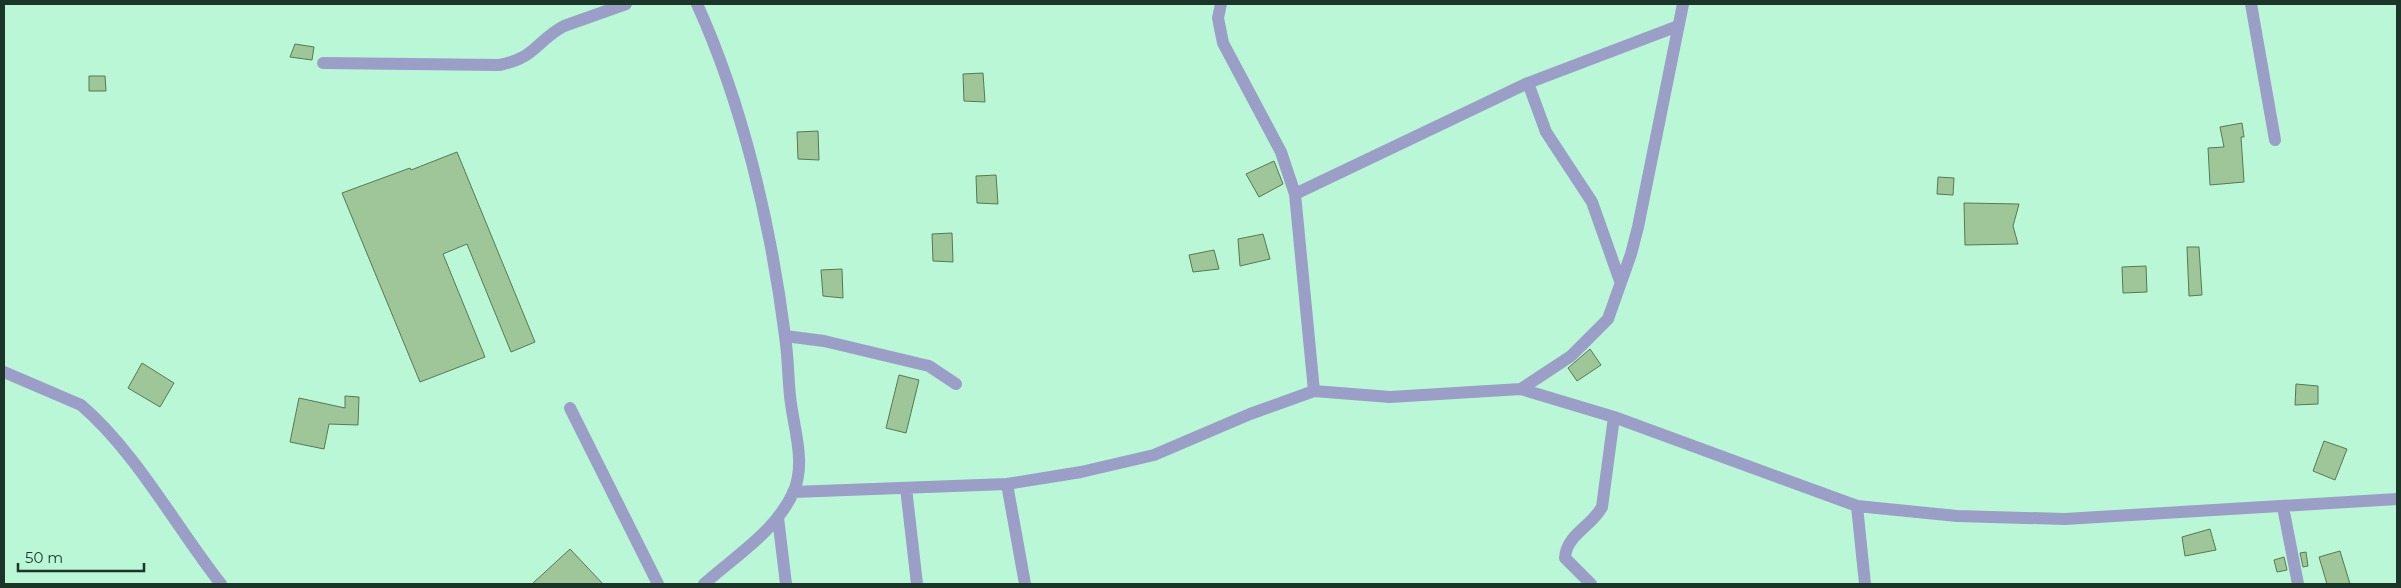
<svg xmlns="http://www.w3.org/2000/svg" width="2401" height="588" viewBox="0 0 2401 588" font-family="Montserrat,sans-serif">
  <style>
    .building { fill: #9fc699; stroke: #557a50 }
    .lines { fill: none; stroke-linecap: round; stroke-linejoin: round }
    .minor { stroke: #9b9ec6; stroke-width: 12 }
  </style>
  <rect width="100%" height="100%" fill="#baf7d7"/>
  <path class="building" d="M 295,44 L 314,47 L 312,60 L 290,57 Z
    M 983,73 L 985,102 L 964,101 L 963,74 Z
    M 89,76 L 105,76 L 106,91 L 89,91 Z
    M 2242,123 L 2244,137 L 2241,137 L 2244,182 L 2210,185 L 2208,148 L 2224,147 L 2220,127 Z
    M 818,131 L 819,160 L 798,159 L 797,132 Z
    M 457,152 L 535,342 L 511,352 L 467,244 L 443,254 L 485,357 L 420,382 L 342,193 L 410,168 L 411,170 Z
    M 1274,161 L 1283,184 L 1259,197 L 1246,174 Z
    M 996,175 L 998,204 L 977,203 L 976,176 Z
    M 1938,177 L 1954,178 L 1953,195 L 1937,194 Z
    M 1964,203 L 2019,204 L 2013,226 L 2018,244 L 1965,245 Z
    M 952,233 L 953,262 L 933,261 L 932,234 Z
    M 1263,234 L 1270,259 L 1240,266 L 1238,239 Z
    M 2187,247 L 2199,247 L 2202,295 L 2189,296 Z
    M 1214,250 L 1219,269 L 1193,272 L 1189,255 Z
    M 2146,266 L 2147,292 L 2123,293 L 2122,267 Z
    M 842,269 L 843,298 L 823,296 L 821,270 Z
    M 1590,349 L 1601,365 L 1577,381 L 1568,368 Z
    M 142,363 L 174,383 L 160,407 L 128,388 Z
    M 899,375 L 919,380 L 906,433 L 886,428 Z
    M 2296,384 L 2318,386 L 2318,404 L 2295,405 Z
    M 345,396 L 359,397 L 358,425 L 329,424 L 324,449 L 290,442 L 299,398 L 345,408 Z
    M 2324,441 L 2347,449 L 2335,480 L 2313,471 Z
    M 2210,529 L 2216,550 L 2185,556 L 2182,537 Z
    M 570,549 L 603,584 L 532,584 Z
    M 2340,551 L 2350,584 L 2327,584 L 2319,557 Z
    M 2306,552 L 2308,566 L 2303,567 L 2300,553 Z
    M 2284,557 L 2287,570 L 2277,572 L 2274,560 Z"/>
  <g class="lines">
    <path class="minor" d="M 697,4 C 743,105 771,226 785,336 C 788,356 788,376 790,396 C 793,427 807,463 793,493 C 775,532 734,557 704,584
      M 1221,4 L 1218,18 L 1223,43 L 1281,152 L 1295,194 L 1314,391
      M 2251,4 L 2275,140
      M 323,63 L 499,65 C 536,58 536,41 564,26 L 626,4
      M 1528,83 L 1546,132 L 1592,202 L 1620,281
      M 1295,194 L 1528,83 L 1678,26
      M 785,336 L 824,341 L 929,366 L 956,384
      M 4,372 L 81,405 C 136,452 176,527 221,584
      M 1521,389 L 1614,417 L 1857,506 L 1957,516 L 2065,519 L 2397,499
      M 570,408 L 658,584
      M 1007,484 L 1025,584
      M 906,488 L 917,584
      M 793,492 L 1007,484 L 1081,472 L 1154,455 L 1250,414 L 1314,391 L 1390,397 L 1521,389 L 1571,356 L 1608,319 L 1631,254 L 1638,227 L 1683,4
      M 1857,506 L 1865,584
      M 2283,507 L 2298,584
      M 778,518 L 786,584
      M 1591,584 L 1565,558 C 1566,535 1591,527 1602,507 L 1614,417"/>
  </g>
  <rect width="2401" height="588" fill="none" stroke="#1c3529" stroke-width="10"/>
  <path d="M18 563v8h126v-8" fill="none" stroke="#1c3529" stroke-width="2.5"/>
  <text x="25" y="563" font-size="15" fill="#1c3529" stroke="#baf7d7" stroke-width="4" paint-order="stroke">50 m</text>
</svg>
